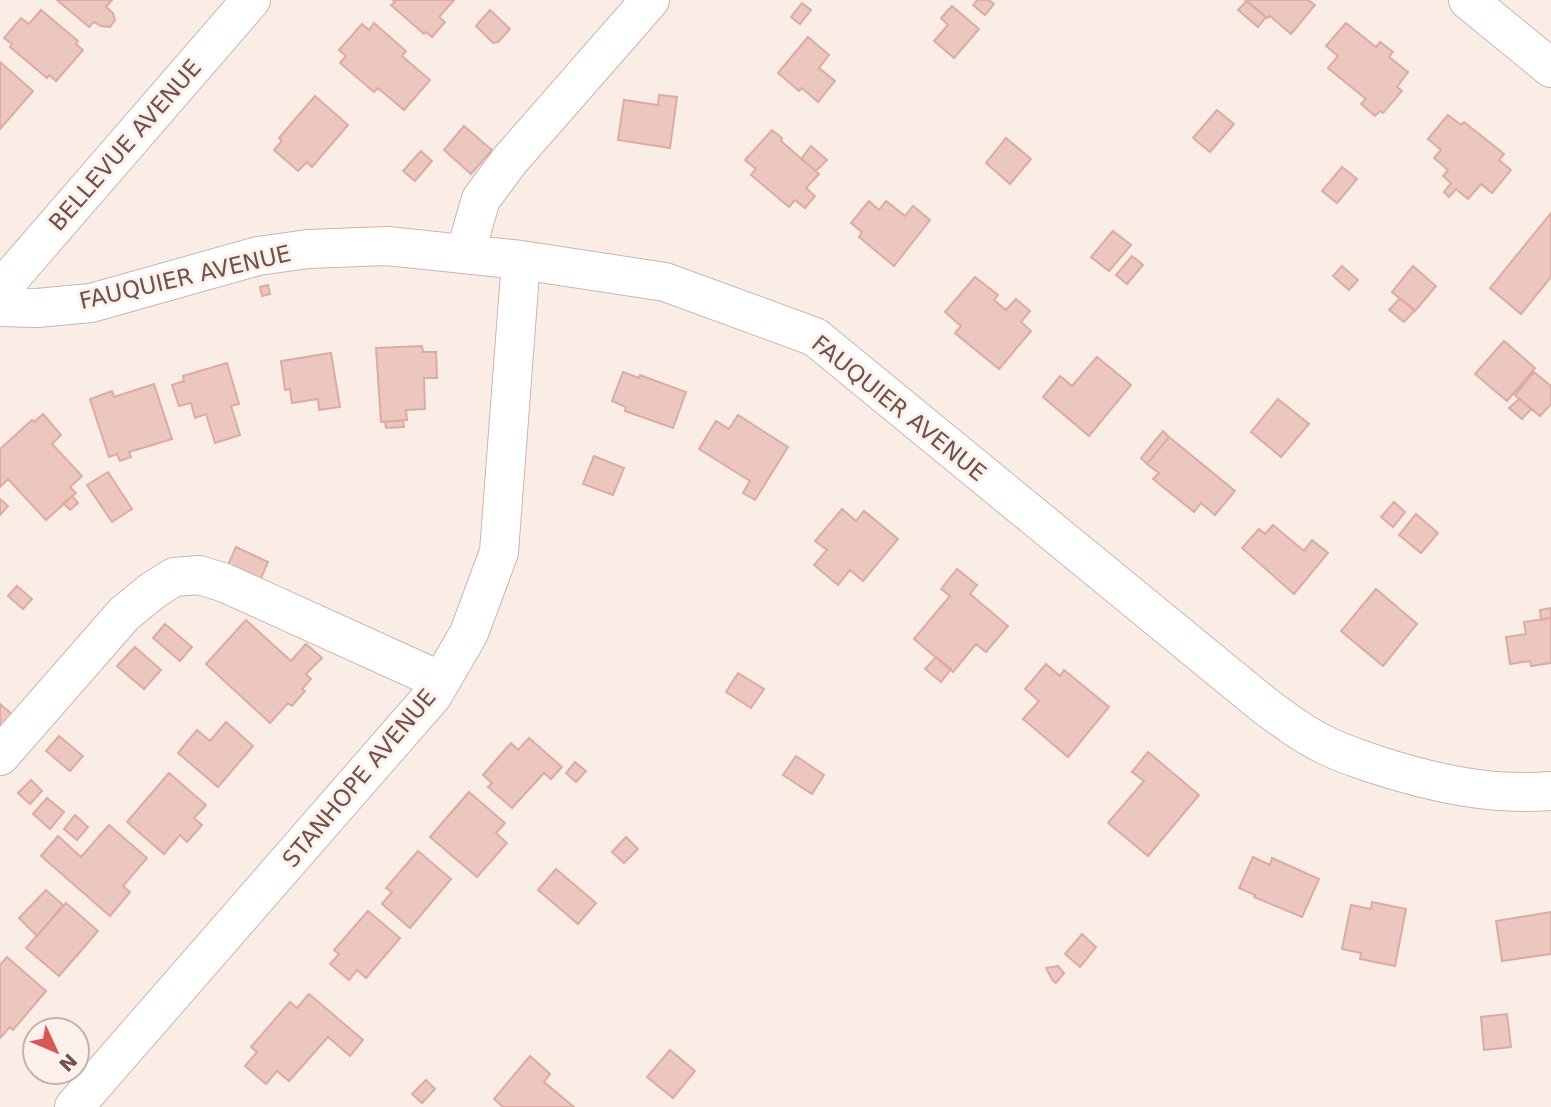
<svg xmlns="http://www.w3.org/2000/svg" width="1551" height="1107" viewBox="0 0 1551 1107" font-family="'DejaVu Sans',sans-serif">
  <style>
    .building { fill: #ecc7bf; stroke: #ddaba1; stroke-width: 2 }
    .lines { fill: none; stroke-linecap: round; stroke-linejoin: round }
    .minor-casing { stroke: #ccb5af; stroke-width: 40 }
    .minor { stroke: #fff; stroke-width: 38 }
    .labels { text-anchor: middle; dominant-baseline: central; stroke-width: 6; stroke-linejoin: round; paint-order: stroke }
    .street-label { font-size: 23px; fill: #70514d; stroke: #fdf2eb }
  </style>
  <rect width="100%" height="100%" fill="#faede5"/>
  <path class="building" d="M 57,0 L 112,0 L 106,7 L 113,13 L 115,20 L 110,27 L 101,26 L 94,22 L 89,27 Z
    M 393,0 L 454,0 L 439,17 L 445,22 L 432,37 L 426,32 L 424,34 L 391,5 L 395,2 Z
    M 977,0 L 989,0 L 994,4 L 985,15 L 973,5 Z
    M 1245,0 L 1308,0 L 1315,5 L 1291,34 L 1270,16 L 1267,18 Z
    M 1247,1 L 1266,17 L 1258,27 L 1238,10 Z
    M 802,3 L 811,10 L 800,24 L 791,17 Z
    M 952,6 L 979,29 L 954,58 L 934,41 L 948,25 L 941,18 Z
    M 41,10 L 78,41 L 76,44 L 83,50 L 56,81 L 49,75 L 47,78 L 10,47 L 12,44 L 4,38 L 21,18 L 29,24 Z
    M 490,10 L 510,29 L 498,42 L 493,43 L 476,26 Z
    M 374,23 L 406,51 L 402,56 L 430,80 L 404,110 L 378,88 L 374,92 L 340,63 L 346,56 L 339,50 L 362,24 L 369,30 Z
    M 1346,23 L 1376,47 L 1380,42 L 1393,52 L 1389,57 L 1408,72 L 1397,87 L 1402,91 L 1383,113 L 1380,111 L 1375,116 L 1361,104 L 1366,99 L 1328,68 L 1338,56 L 1326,46 Z
    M 808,37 L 829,55 L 819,68 L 835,81 L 818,102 L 802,88 L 799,91 L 778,73 Z
    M 0,62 L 33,91 L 0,129 Z
    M 659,95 L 677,97 L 670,148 L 618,140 L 624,100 L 658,105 Z
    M 315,96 L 348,125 L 312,167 L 307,162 L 298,171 L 274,150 L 282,141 L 279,138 Z
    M 1217,110 L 1234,124 L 1210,152 L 1193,138 Z
    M 1448,115 L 1461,125 L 1464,122 L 1504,154 L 1499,160 L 1511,170 L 1492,193 L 1481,184 L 1468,199 L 1456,189 L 1449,197 L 1444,192 L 1451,183 L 1443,176 L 1448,170 L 1434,158 L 1441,150 L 1428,139 Z
    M 464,126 L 492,150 L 471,174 L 444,150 Z
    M 772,130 L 782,138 L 781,141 L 819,174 L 806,188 L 815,196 L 805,208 L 795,200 L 789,207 L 751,175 L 756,169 L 745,160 Z
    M 1006,138 L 1031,159 L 1010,184 L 986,163 Z
    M 811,146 L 827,160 L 816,171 L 801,159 Z
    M 421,151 L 432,161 L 415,181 L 403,171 Z
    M 1342,167 L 1357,179 L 1337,203 L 1322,191 Z
    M 869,201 L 879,210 L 886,201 L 905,216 L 913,206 L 930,220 L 894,266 L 859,237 L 862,232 L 851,223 Z
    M 1551,213 L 1551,277 L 1521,314 L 1490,288 Z
    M 1113,231 L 1131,245 L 1109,271 L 1091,257 Z
    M 1132,256 L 1143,265 L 1127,284 L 1116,275 Z
    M 1342,266 L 1358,280 L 1349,290 L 1333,276 Z
    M 1413,266 L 1436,286 L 1415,311 L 1392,292 Z
    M 975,277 L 998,295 L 994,300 L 1006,310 L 1016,299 L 1030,311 L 1021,322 L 1031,331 L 999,369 L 955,333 L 961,326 L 945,312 Z
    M 268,285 L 270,294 L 262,296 L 260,287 Z
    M 1400,298 L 1415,310 L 1404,322 L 1389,310 Z
    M 1504,341 L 1535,368 L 1507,401 L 1475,374 Z
    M 422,346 L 423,352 L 436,352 L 437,378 L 424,378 L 425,409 L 406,410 L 407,420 L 381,422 L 376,348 Z
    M 331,353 L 340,407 L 319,410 L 318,399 L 292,403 L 290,389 L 285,390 L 281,361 Z
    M 1097,357 L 1131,385 L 1089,436 L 1043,397 L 1060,376 L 1072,386 Z
    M 227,363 L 239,404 L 231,406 L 240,435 L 215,443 L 206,414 L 195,418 L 191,403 L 179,406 L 172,385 L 184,381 L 183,376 Z
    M 623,372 L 639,378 L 640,375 L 686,392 L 673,428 L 625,411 L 626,407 L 612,401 Z
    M 1534,372 L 1551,386 L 1551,404 L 1540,416 L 1515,395 Z
    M 154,384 L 172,439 L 129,452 L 131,457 L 120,461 L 117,454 L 109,457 L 90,399 L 112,391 L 114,397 Z
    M 1278,399 L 1309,424 L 1281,457 L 1251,432 Z
    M 1519,399 L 1531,409 L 1522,419 L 1509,408 Z
    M 43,414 L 61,435 L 52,444 L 82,476 L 70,487 L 76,493 L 46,520 L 8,479 L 0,487 L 0,449 L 32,420 L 34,422 Z
    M 738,415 L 788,447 L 755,500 L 743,493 L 750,481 L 699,449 L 716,421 L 729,429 Z
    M 403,420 L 404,427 L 386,428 L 385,422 Z
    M 1163,431 L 1169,437 L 1147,464 L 1141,458 Z
    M 1169,437 L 1235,491 L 1215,515 L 1201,503 L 1194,512 L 1153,479 L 1159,473 L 1147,464 Z
    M 594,456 L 624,468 L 613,495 L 583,484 Z
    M 108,472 L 132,509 L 112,522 L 87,485 Z
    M 72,496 L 78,503 L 70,510 L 63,503 Z
    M 0,499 L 8,506 L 0,515 Z
    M 1394,502 L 1405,512 L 1393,527 L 1381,517 Z
    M 842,509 L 856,521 L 864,511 L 898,539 L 863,581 L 850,570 L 838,585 L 814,565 L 827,550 L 815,541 Z
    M 1416,514 L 1438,533 L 1421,553 L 1399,535 Z
    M 1273,525 L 1304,551 L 1312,540 L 1328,553 L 1294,594 L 1242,548 L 1259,529 L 1265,534 Z
    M 236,547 L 268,562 L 260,581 L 227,567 Z
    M 957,569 L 977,585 L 970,594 L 1008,626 L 986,652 L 976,644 L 953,672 L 914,639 L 950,596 L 941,589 Z
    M 17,586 L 32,599 L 23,609 L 8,596 Z
    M 1376,589 L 1417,624 L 1383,666 L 1341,631 Z
    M 1551,608 L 1551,618 L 1541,620 L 1540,610 Z
    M 1551,618 L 1551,663 L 1531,666 L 1530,661 L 1510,664 L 1506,637 L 1526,634 L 1524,622 Z
    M 246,620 L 291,661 L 306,644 L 322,658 L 306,674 L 311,679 L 302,689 L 305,691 L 292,706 L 288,703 L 270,723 L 206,664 Z
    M 165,624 L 192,647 L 180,661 L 153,638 Z
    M 135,647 L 161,670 L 144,689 L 117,666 Z
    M 936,657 L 951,669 L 941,682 L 925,669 Z
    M 1046,664 L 1060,676 L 1064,670 L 1109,707 L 1068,757 L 1023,719 L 1039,701 L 1025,689 Z
    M 738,673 L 764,689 L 751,708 L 726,692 Z
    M 0,704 L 13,715 L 0,730 Z
    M 226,722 L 253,746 L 218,787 L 178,753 L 197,730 L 210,741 Z
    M 59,736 L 83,756 L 70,771 L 46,751 Z
    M 529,738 L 562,767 L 551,779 L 544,773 L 512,808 L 488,787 L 492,783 L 483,775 L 511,743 L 518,750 Z
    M 1148,752 L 1199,795 L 1148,856 L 1108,823 L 1144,781 L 1132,772 Z
    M 796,756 L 824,775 L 812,794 L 783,775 Z
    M 575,762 L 586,771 L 576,782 L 566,773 Z
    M 169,773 L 206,805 L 194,818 L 202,825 L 187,842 L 180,835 L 164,854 L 127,822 Z
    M 31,780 L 42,791 L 30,804 L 18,793 Z
    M 469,792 L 505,823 L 496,833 L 507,843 L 477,877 L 430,837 Z
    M 47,798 L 64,812 L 50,829 L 33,814 Z
    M 75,815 L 88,827 L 77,840 L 64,829 Z
    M 109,825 L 147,858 L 123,886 L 130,892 L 110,916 L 41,856 L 58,836 L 81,857 Z
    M 626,837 L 638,849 L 624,863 L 612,852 Z
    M 418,851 L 451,879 L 410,928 L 382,904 L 392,892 L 386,888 Z
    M 1253,857 L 1270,865 L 1272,858 L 1319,879 L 1302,917 L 1254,897 L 1255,895 L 1239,888 Z
    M 556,869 L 596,903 L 578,924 L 538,890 Z
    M 46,890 L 63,905 L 37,936 L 19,918 Z
    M 1372,902 L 1406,909 L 1395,966 L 1360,959 L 1361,953 L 1342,949 L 1351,905 L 1371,909 Z
    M 66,903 L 98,931 L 59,976 L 26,948 Z
    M 368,911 L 400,938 L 366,978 L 357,970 L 349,980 L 330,964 L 339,954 L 334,950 Z
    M 1551,912 L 1551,954 L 1502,961 L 1496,921 Z
    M 1082,934 L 1096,947 L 1080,967 L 1065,954 Z
    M 7,957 L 46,991 L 13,1030 L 10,1027 L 0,1038 L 0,965 Z
    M 1058,966 L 1064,973 L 1056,983 L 1053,981 L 1046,968 Z
    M 309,994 L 363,1040 L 350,1056 L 328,1037 L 289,1081 L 277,1071 L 266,1084 L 245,1066 L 257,1052 L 251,1047 L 290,1002 L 297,1008 Z
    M 1507,1014 L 1511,1047 L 1484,1050 L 1481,1017 Z
    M 670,1050 L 695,1071 L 673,1098 L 647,1077 Z
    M 530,1056 L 550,1074 L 544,1082 L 574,1107 L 503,1107 L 494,1099 Z
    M 426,1080 L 435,1089 L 422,1103 L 412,1094 Z"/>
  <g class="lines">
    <defs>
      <path id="minor" d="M 1468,0 L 1551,68
        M 465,254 L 481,199 L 510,160 L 650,0
        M 0,290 L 251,0
        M 0,307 L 37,308 L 91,303 L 258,256 L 308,249 L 387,246 L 521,260 L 665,282 L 815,337 L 1264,705 C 1284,720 1304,735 1327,746 C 1343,754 1360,759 1377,765 C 1433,783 1491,796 1551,791
        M 0,756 L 124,614 L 152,591 L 174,577 L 199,575 L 225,583 L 441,681
        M 74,1107 L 433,695 L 469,633 L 499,552 L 521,260"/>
    </defs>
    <use href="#minor" class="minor-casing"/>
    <use href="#minor" class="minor"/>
  </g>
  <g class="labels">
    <g class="street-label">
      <text transform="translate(125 145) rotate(-49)">BELLEVUE AVENUE</text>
      <text transform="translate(185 277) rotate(-13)">FAUQUIER AVENUE</text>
      <text transform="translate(899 408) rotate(39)">FAUQUIER AVENUE</text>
      <text transform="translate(359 778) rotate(-50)">STANHOPE AVENUE</text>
    </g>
  </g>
  <g transform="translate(56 1051) rotate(134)"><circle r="33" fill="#fdf2eb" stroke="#c5b2ac" stroke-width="2"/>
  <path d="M0-5L12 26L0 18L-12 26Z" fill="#d85656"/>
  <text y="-10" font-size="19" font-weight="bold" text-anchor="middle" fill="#70514d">N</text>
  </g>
</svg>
